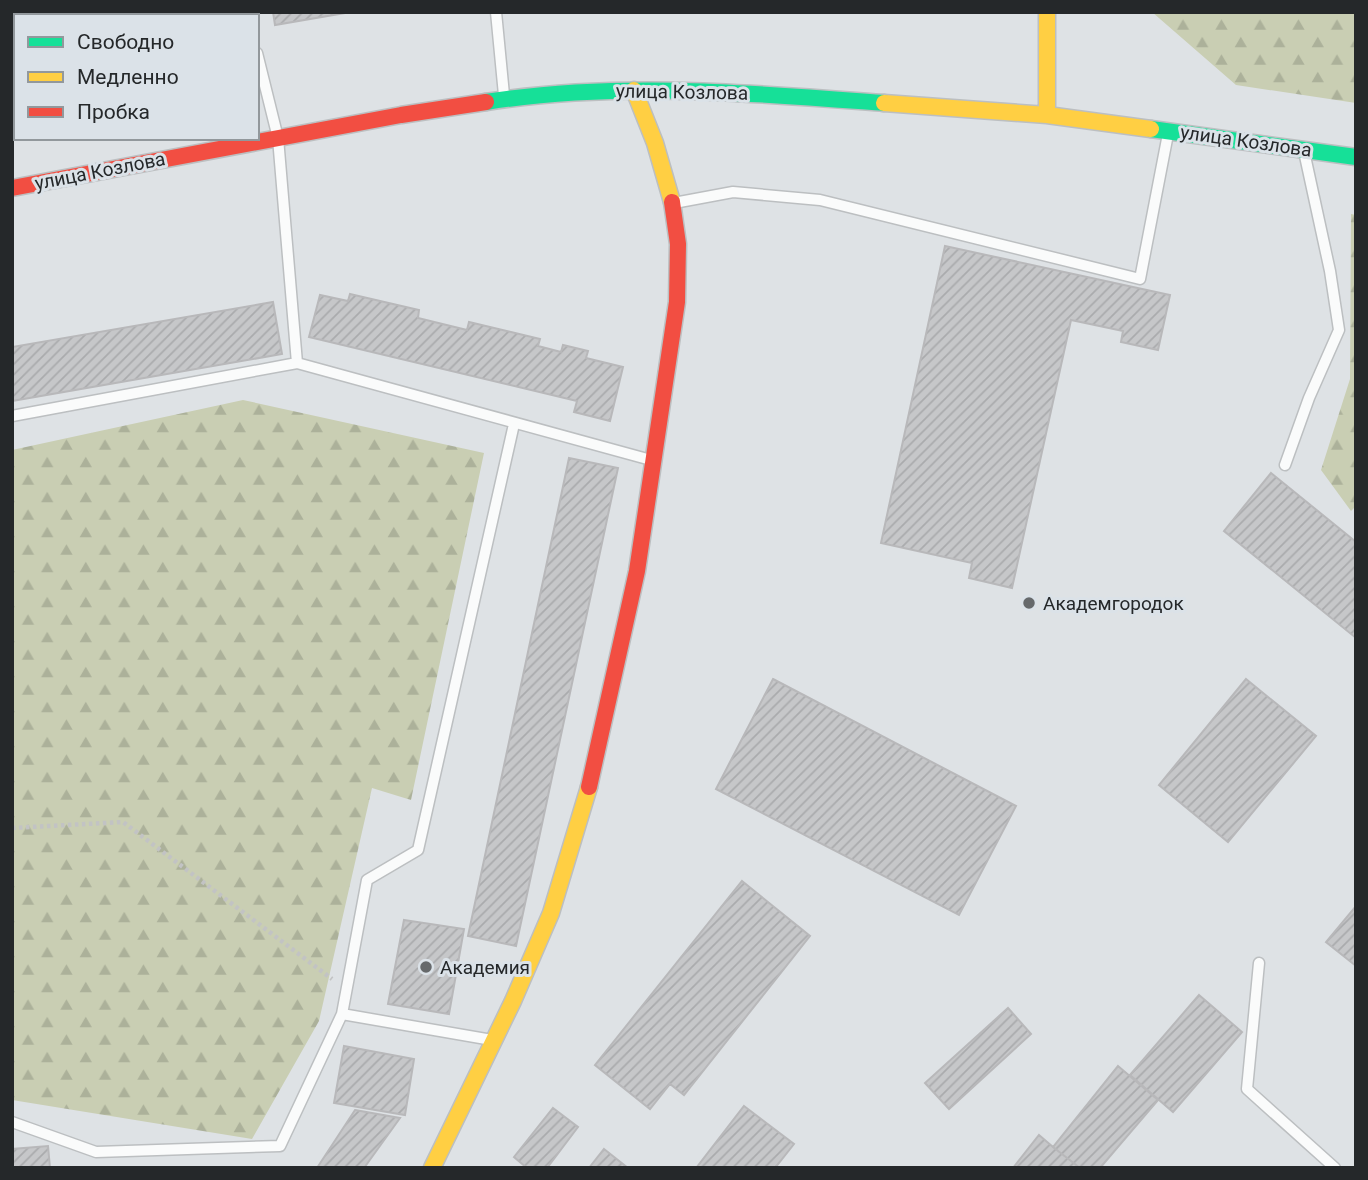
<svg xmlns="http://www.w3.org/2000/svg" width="1368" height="1180" viewBox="0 0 1368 1180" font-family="Roboto,sans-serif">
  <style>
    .forest { fill: url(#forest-firs) }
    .building { fill: url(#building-hatch); stroke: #b8b8ba; stroke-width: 2 }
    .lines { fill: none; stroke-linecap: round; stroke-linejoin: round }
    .lane-casing { stroke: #bcbfc1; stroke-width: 13 }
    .fast-casing { stroke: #bcbfc1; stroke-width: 19 }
    .slow-casing { stroke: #bcbfc1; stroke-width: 19 }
    .jam-casing { stroke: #bcbfc1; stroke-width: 19 }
    .path { stroke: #c2c3c4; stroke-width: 4.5; stroke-dasharray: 3.5 3.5; stroke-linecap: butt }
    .lane { stroke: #fafbfb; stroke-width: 10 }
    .fast { stroke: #16e098; stroke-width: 16 }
    .slow { stroke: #ffcf43; stroke-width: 16 }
    .jam { stroke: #f24e42; stroke-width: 16 }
    .poi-dot { fill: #66696b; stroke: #dbe2e8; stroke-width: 2.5 }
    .labels { text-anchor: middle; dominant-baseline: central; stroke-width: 6; stroke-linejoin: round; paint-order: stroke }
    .street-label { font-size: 19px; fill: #25282a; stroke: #dbe2e8 }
    .poi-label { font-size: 19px; fill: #25282a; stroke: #dbe2e8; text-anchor: start }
  </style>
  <defs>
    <pattern id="forest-firs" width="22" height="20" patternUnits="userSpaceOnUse" patternTransform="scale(1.75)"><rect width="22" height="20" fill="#c9ceb3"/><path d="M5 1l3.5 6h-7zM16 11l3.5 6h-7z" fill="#acb19a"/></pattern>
    <pattern id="building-hatch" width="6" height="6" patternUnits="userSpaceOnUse" patternTransform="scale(1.75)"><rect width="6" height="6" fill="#c6c7c9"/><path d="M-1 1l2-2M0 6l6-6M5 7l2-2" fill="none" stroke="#aaabad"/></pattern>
  </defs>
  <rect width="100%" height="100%" fill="#dee2e5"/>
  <path class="forest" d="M 1152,12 L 1356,12 L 1356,103 L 1236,85 Z
    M 1351,214 L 1356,215 L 1356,506 L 1351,511 L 1321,470 L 1350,379 Z
    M 243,400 L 484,453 L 411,800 L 372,788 L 319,1021 L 252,1139 L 12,1100 L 12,450 Z"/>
  <path class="building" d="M 51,12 L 234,12 L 234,16 L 29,16 Z
    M 273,12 L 351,12 L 275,25 Z
    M 12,18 L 16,18 L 16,65 L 12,66 Z
    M 945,246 L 1170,295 L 1158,350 L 1121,342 L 1123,331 L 1071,320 L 1012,588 L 969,578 L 972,563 L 881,543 Z
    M 350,294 L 419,310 L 418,318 L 467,330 L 469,322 L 540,339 L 538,346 L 561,352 L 563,345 L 588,351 L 586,358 L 623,367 L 610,421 L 574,412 L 577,401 L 309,337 L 320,295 L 348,301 Z
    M 273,302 L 282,354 L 12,401 L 12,347 Z
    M 569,458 L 618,468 L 516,946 L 468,936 Z
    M 1271,473 L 1356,542 L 1356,638 L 1224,531 Z
    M 773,679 L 1016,806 L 959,915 L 716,789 Z
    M 1246,679 L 1316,736 L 1228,842 L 1159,785 Z
    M 742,881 L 810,936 L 684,1095 L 670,1084 L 650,1109 L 595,1065 Z
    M 1356,906 L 1356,966 L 1326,942 Z
    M 404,920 L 464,929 L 449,1014 L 388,1004 Z
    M 1199,995 L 1242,1032 L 1173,1112 L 1130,1075 Z
    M 1008,1008 L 1031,1034 L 949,1109 L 925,1083 Z
    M 344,1046 L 414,1059 L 405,1115 L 334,1103 Z
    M 1118,1066 L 1158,1100 L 1100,1168 L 1080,1168 L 1053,1147 Z
    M 744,1106 L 794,1144 L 775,1168 L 698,1168 L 697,1167 Z
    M 553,1108 L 578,1127 L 547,1168 L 527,1168 L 514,1157 Z
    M 355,1110 L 400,1118 L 364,1168 L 317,1168 Z
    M 1039,1135 L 1053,1147 L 1080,1168 L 1013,1168 Z
    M 48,1146 L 50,1168 L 12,1168 L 12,1149 Z
    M 604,1149 L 628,1168 L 589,1168 Z"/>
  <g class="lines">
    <defs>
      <path id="lane" d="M 247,12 L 248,16
        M 496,12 L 504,95
        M 674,203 L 733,192 L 820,200 L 1140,279 L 1168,134
        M 297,363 L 651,460
        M 12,416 L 297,363 L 278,138 L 257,53
        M 1285,465 L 1309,398 L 1339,330 L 1330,271 L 1305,156
        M 1259,963 L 1247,1089 L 1335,1168
        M 492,1040 L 342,1014 L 367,880 L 418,850 L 514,424
        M 12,1122 L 96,1152 L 280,1146 L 342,1014"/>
      <path id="fast" d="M 486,102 C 618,81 752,93 884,103
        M 1151,129 L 1356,157"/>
      <path id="slow" d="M 1047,12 L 1047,115
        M 634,90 L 655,143 L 672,202
        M 884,103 L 1047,115 L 1151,129
        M 432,1168 L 513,1001 L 551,913 L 589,787"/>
      <path id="jam" d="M 12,188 L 401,115 L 486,102
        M 589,787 L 637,571 L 677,302 L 678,244 L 672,202"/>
    </defs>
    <use href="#lane" class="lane-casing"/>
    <use href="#fast" class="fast-casing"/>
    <use href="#slow" class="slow-casing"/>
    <use href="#jam" class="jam-casing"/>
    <path class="path" d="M 12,828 L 123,822 L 332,979"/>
    <use href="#lane" class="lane"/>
    <use href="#fast" class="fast"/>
    <use href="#slow" class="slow"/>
    <use href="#jam" class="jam"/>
  </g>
  <g class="poi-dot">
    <circle cx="1029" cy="603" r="7"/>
    <circle cx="426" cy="967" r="7"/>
  </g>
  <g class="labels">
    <g class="street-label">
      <text transform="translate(682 92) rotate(1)">улица Козлова</text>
      <text transform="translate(1246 141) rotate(8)">улица Козлова</text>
      <text transform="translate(100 171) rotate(-11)">улица Козлова</text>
    </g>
    <g class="poi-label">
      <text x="1043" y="603">Академгородок</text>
      <text x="440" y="967">Академия</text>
    </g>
  </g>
  <rect width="1368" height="1180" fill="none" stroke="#25282a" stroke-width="28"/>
  <rect x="14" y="14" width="245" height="126" fill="#dbe2e8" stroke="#92989c" stroke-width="2"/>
  <rect x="28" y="37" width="35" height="10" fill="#16e098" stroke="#92989c" stroke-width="2"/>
  <text x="77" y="49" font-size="21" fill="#25282a">Свободно</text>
  <rect x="28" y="72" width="35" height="10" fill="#ffcf43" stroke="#92989c" stroke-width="2"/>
  <text x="77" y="84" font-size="21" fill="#25282a">Медленно</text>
  <rect x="28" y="107" width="35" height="10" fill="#f24e42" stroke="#92989c" stroke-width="2"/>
  <text x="77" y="119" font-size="21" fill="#25282a">Пробка</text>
</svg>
